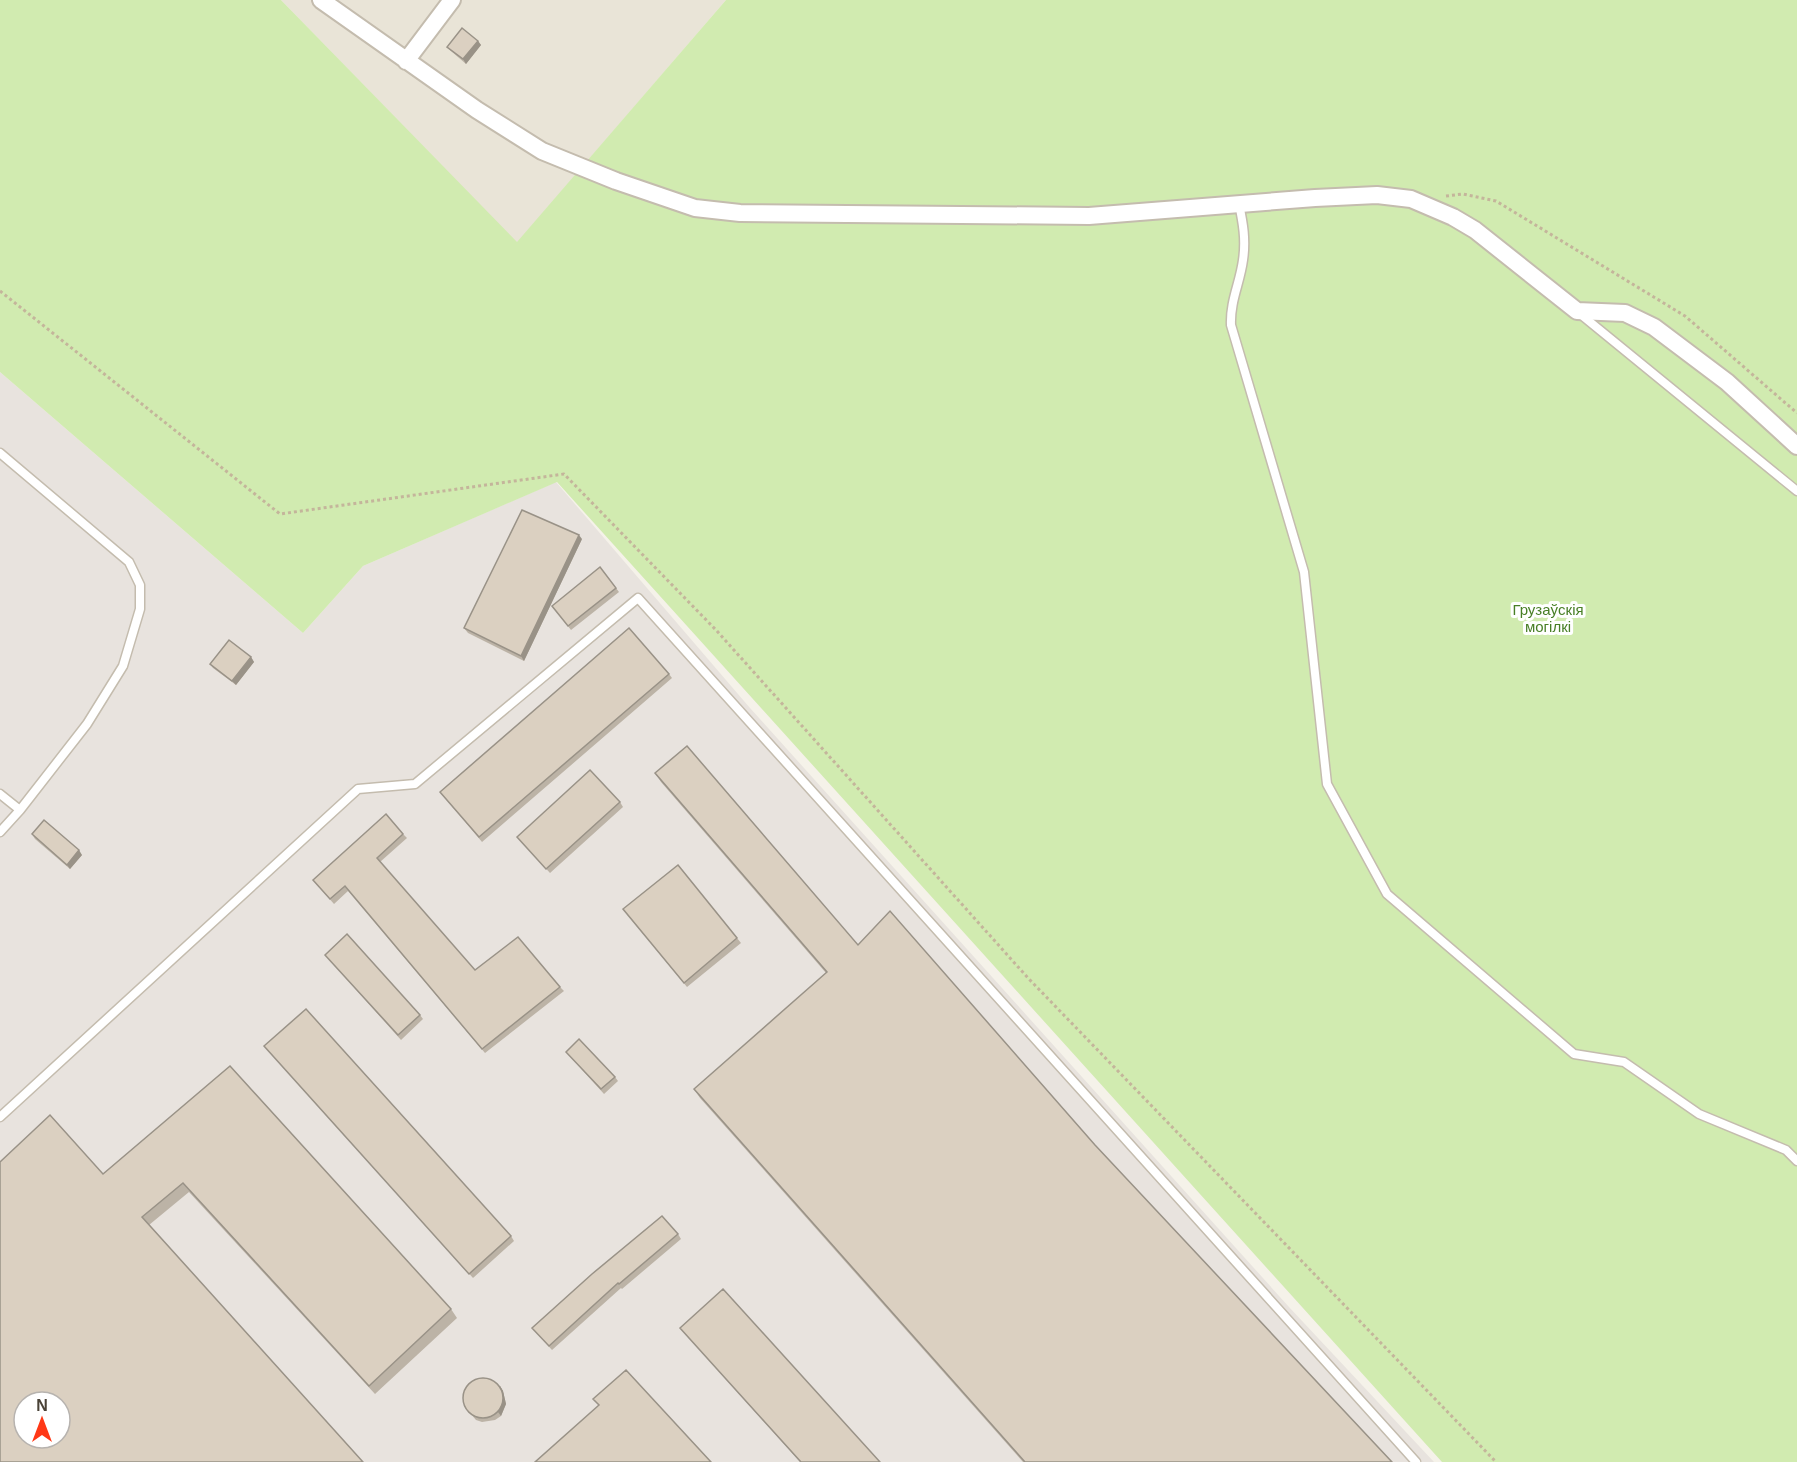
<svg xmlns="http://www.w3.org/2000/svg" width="1797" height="1462" viewBox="0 0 1797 1462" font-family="Helvetica,sans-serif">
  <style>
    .residential { fill: #e9e4d7 }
    .industrial { fill: #e8e3de; fill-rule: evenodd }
    .green { fill: #d1ebb0 }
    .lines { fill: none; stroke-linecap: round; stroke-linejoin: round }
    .service-casing { stroke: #c4bcae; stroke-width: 11 }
    .minor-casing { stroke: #c4bcae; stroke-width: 20 }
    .path { stroke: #c4b59b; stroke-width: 3; stroke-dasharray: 3 3; stroke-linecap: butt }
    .service { stroke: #fff; stroke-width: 8 }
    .minor { stroke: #fff; stroke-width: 16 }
    .wall { fill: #bcb3a6 }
    .shaded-wall { fill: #999287 }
    .building { fill: #dbd0c1; stroke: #999287; stroke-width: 1.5; fill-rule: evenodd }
    .labels { text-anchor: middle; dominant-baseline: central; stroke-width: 6; stroke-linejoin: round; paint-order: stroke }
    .park-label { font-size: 15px; fill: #487f26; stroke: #fff }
  </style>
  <rect width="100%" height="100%" fill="#f5f2e9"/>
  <path class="residential" d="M 281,0 L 726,0 L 517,243 Z"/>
  <path class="industrial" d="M 0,372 L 303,633 L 363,566 L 556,482 L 750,708 L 1289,1307 L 1434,1462 L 0,1462 ZM 24,1402 L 60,1402 L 60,1438 L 24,1438 Z"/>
  <path class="green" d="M 0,0 L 281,0 L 517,242 L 726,0 L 1797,0 L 1797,1462 L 1442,1462 L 557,482 L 363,566 L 303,633 L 0,372 Z"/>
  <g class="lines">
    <defs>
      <path id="service" d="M 1239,204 C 1243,223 1246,240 1243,260 C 1240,283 1230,301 1231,325 L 1304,572 L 1327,784 L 1387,894 L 1574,1054 L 1624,1062 L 1699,1114 L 1786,1150 L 1797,1161
        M 1579,313 L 1797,491
        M 0,453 L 129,562 L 140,585 L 140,609 L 123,666 L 87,724 L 20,810
        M 0,794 L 20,810 L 0,832
        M 0,1117 L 358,789 L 415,784 L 638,598 L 1416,1462"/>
      <path id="minor" d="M 321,0 L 477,110 L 542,151 L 616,181 L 695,208 L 740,213 L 1089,216 L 1315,198 L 1377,195 L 1411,199 L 1453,217 L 1475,230 L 1577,311 L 1625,313 L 1654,327 L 1727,382 L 1797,446
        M 406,61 L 452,0"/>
    </defs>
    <use href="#service" class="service-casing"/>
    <use href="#minor" class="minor-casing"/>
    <path class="path" d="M 1446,196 L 1463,194 L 1496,201 L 1685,316 L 1797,413
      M 0,291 L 280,514 L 564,474 L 716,630 L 1028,978 L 1496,1462"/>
    <use href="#service" class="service"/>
    <use href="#minor" class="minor"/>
  </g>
  <path class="wall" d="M 478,41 L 481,45 L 466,64 L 451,51 L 447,47 Z
    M 582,539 L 524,661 L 468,633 L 464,628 Z
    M 600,567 L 619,592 L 571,630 L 552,606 Z
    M 251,657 L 254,662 L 236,685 L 213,668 L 210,664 Z
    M 669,674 L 672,678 L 482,842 L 440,792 Z
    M 655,773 L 1095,1145 L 1392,1462 L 1023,1462 L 700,1098 L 694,1089 L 826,973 L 661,782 Z
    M 620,802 L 623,807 L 550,873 L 517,837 Z
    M 32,834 L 82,855 L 70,869 L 35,839 Z
    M 403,834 L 407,838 L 380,862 L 475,970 L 560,987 L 564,991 L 485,1053 L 348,891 L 334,904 L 313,880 Z
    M 627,914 L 737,938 L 741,943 L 687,987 Z
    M 325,955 L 420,1015 L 423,1019 L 401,1040 Z
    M 264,1046 L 511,1236 L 514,1241 L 473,1278 Z
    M 566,1052 L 615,1077 L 618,1081 L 604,1094 Z
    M 230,1066 L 451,1309 L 457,1318 L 375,1394 L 189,1192 L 149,1225 L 103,1174 Z
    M 678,1234 L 681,1239 L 622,1289 L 621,1288 L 552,1350 L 532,1328 Z
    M 680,1328 L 880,1462 L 800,1462 Z
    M 500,1386 L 503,1391 L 506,1404 L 501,1416 L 495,1420 L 482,1422 L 476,1420 L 464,1406 Z"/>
  <path class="shaded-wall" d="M 478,41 L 481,45 L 466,64 L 463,59 Z
    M 579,535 L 582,539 L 524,661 L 521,656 Z
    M 251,657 L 254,662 L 236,685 L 232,681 Z
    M 79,850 L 82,855 L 70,869 L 67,865 Z
    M 500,1386 L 503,1391 L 506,1404 L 501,1416 L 498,1412 Z"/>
  <path class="building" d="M 462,28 L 478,41 L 463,59 L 447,47 Z
    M 522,510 L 579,535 L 521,656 L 464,628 Z
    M 600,567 L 616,588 L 568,626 L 552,606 Z
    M 629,628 L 669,674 L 479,837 L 440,792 Z
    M 229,640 L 251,657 L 232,681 L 210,664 Z
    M 687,746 L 858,945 L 890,911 L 1095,1145 L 1392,1462 L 1025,1462 L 694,1089 L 827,972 L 655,773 Z
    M 590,770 L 620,802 L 546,869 L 517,837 Z
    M 386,814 L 403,834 L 377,858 L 475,970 L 518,937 L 560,987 L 482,1049 L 345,886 L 330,899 L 313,880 Z
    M 44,820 L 79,850 L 67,865 L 32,834 Z
    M 678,865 L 737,938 L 684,983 L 623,909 Z
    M 347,934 L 420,1015 L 398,1035 L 325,955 Z
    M 306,1009 L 511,1236 L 469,1274 L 264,1046 Z
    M 579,1039 L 615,1077 L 601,1089 L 566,1052 Z
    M 230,1066 L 451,1309 L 369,1386 L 183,1183 L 142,1217 L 363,1462 L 0,1462 L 0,1162 L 50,1115 L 103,1174 ZM 24,1402 L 60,1402 L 60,1438 L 24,1438 Z
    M 662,1216 L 678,1234 L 619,1284 L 618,1283 L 549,1346 L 532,1328 L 592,1274 Z
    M 723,1289 L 880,1462 L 801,1462 L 680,1328 Z
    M 626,1370 L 711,1462 L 535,1462 L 599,1405 L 593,1399 Z
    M463 1398a20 20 0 1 1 40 0a20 20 0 1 1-40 0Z"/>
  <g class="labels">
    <g class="park-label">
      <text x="1548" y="609">Грузаўскія<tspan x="1548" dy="17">могілкі</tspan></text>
    </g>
  </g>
  <g transform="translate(42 1420)"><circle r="28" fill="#ffffff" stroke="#b7b3af" stroke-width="1.5"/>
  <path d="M0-4.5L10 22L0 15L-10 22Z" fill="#ff3816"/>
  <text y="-9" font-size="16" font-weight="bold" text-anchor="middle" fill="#4a4237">N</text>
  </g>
</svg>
